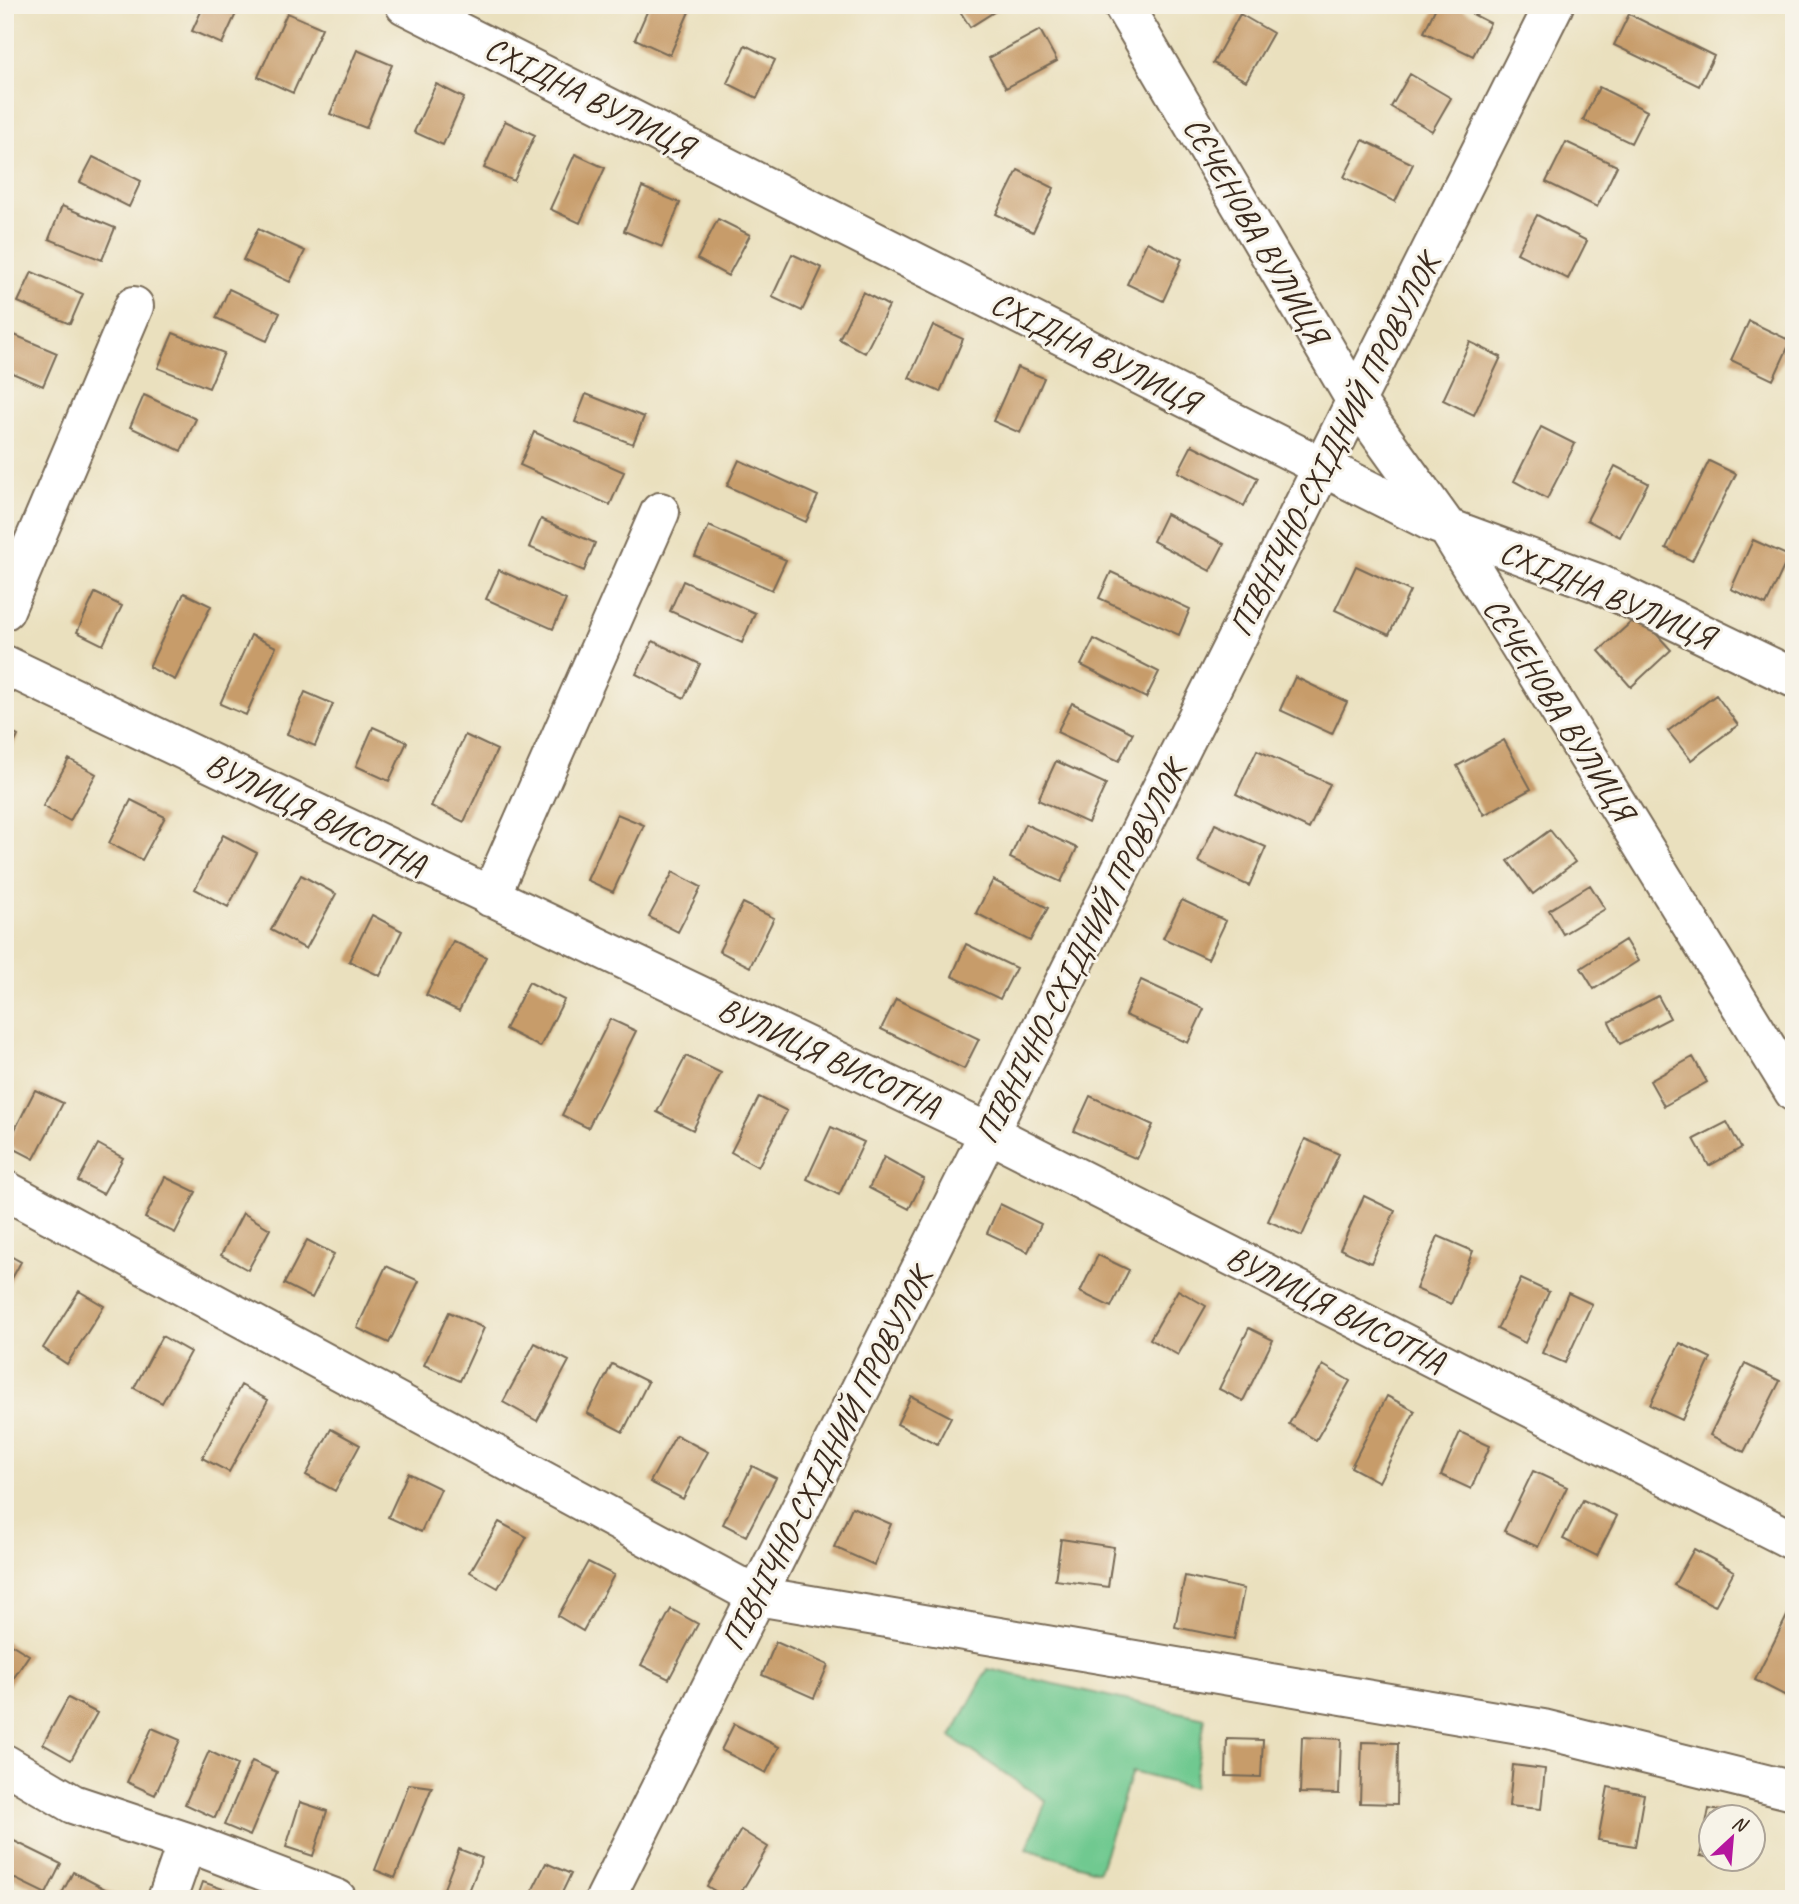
<svg xmlns="http://www.w3.org/2000/svg" width="1799" height="1904" viewBox="0 0 1799 1904" font-family="Caveat,sans-serif">
  <style>
    .green { fill: #6fc990; stroke: #557a57; stroke-width: 2 }
    .building { fill: #c79c6a }
    .lines { fill: none; stroke-linecap: round; stroke-linejoin: round }
    .minor-casing { stroke: #786a56; stroke-width: 42 }
    .minor { stroke: #fff; stroke-width: 38 }
    .labels { text-anchor: middle; dominant-baseline: central; stroke-width: 6; stroke-linejoin: round; paint-order: stroke }
    .street-label { font-size: 33px; fill: #3b2a1e; stroke: #f7f3e8 }
  </style>
  <rect width="100%" height="100%" fill="#f7f3e8"/>
  <filter id="ink" filterUnits="userSpaceOnUse"><feTurbulence type="fractalNoise" baseFrequency=".0143" numOctaves="2"/><feDisplacementMap in="SourceGraphic" scale="14" xChannelSelector="R" yChannelSelector="G"/><feConvolveMatrix kernelMatrix="1 2 1 2 8 2 1 2 1" color-interpolation-filters="sRGB"/></filter>
  <filter id="wash" filterUnits="userSpaceOnUse"><feTurbulence type="fractalNoise" baseFrequency=".00686" numOctaves="4" result="noise"/><feDisplacementMap in="SourceGraphic" scale="28" xChannelSelector="R" yChannelSelector="G"/><feGaussianBlur stdDeviation="1.57" result="paint"/><feColorMatrix in="noise" values="0 0 0 0 0 0 0 0 0 0 0 0 0 0 0 0 0 1.4 0 .05"/><feComposite in="paint" operator="in"/></filter>
  <g filter="url(#wash)">
    <rect width="100%" height="100%" fill="#eae0be"/>
    <path class="green" d="M 988,1669 L 1205,1718 L 1193,1788 L 1132,1772 L 1099,1871 L 1027,1849 L 1046,1801 L 951,1737 Z"/>
    <g id="blocks">
      <path class="building" d="M 204,5 L 240,5 L 222,44 L 192,31 Z
        M 650,5 L 692,5 L 670,55 L 635,39 Z
        M 956,5 L 1005,5 L 970,27 Z
        M 1437,5 L 1455,5 L 1490,23 L 1473,56 L 1424,32 Z
        M 287,13 L 322,28 L 293,93 L 258,77 Z
        M 1240,14 L 1273,33 L 1246,81 L 1213,63 Z
        M 1629,14 L 1714,56 L 1699,86 L 1614,45 Z
        M 1040,30 L 1057,61 L 1006,88 L 989,58 Z
        M 745,45 L 775,60 L 757,98 L 727,83 Z
        M 357,50 L 392,65 L 366,128 L 330,114 Z
        M 1410,74 L 1451,98 L 1432,131 L 1391,107 Z
        M 436,84 L 464,98 L 443,145 L 414,132 Z
        M 1599,87 L 1647,111 L 1631,143 L 1583,120 Z
        M 505,121 L 535,135 L 514,181 L 484,168 Z
        M 1363,140 L 1413,164 L 1395,202 L 1344,177 Z
        M 1566,142 L 1617,166 L 1597,207 L 1546,182 Z
        M 575,154 L 605,168 L 580,223 L 550,209 Z
        M 93,157 L 141,181 L 129,207 L 80,182 Z
        M 1018,170 L 1054,188 L 1033,232 L 996,214 Z
        M 642,187 L 680,203 L 662,247 L 624,231 Z
        M 62,206 L 115,228 L 102,260 L 49,239 Z
        M 1537,215 L 1587,241 L 1568,279 L 1517,253 Z
        M 718,219 L 750,235 L 728,276 L 697,259 Z
        M 258,229 L 305,251 L 290,282 L 243,260 Z
        M 1147,242 L 1182,259 L 1163,301 L 1127,284 Z
        M 792,254 L 822,268 L 802,311 L 772,297 Z
        M 32,272 L 83,294 L 70,324 L 18,302 Z
        M 229,289 L 280,313 L 267,341 L 216,318 Z
        M 863,292 L 889,306 L 865,353 L 839,339 Z
        M 1749,321 L 1791,341 L 1773,380 L 1731,360 Z
        M 933,325 L 963,339 L 940,392 L 909,378 Z
        M 5,331 L 57,353 L 43,386 L 5,370 Z
        M 173,333 L 224,353 L 209,388 L 158,368 Z
        M 1470,342 L 1501,357 L 1474,415 L 1443,400 Z
        M 1017,367 L 1044,378 L 1020,433 L 993,421 Z
        M 586,394 L 644,417 L 633,444 L 575,422 Z
        M 144,395 L 196,419 L 181,451 L 130,427 Z
        M 1541,427 L 1575,444 L 1547,499 L 1514,481 Z
        M 534,432 L 624,472 L 610,505 L 520,465 Z
        M 1192,445 L 1258,478 L 1244,506 L 1178,472 Z
        M 739,460 L 818,496 L 806,522 L 727,486 Z
        M 1709,461 L 1736,474 L 1692,561 L 1666,548 Z
        M 1615,466 L 1648,483 L 1620,537 L 1587,520 Z
        M 1166,514 L 1224,544 L 1210,571 L 1153,541 Z
        M 541,519 L 595,543 L 584,571 L 529,547 Z
        M 709,526 L 786,560 L 772,590 L 695,556 Z
        M 1753,540 L 1789,556 L 1766,605 L 1731,589 Z
        M 1356,566 L 1410,591 L 1389,635 L 1335,610 Z
        M 499,570 L 566,600 L 553,629 L 486,599 Z
        M 1111,572 L 1190,609 L 1179,635 L 1099,598 Z
        M 683,581 L 755,613 L 742,643 L 670,611 Z
        M 95,593 L 122,606 L 103,645 L 77,632 Z
        M 184,593 L 211,606 L 175,680 L 149,667 Z
        M 1639,615 L 1671,650 L 1631,687 L 1599,651 Z
        M 251,635 L 276,647 L 246,715 L 220,704 Z
        M 1094,639 L 1159,672 L 1146,698 L 1081,665 Z
        M 653,641 L 700,664 L 684,698 L 636,674 Z
        M 1295,677 L 1347,702 L 1332,734 L 1280,710 Z
        M 305,692 L 333,704 L 315,746 L 287,734 Z
        M 1716,695 L 1738,725 L 1691,760 L 1668,731 Z
        M 1072,703 L 1133,733 L 1119,761 L 1057,732 Z
        M 373,727 L 407,742 L 389,781 L 356,766 Z
        M 5,729 L 18,736 L 5,762 Z
        M 465,735 L 497,750 L 464,822 L 431,806 Z
        M 1504,740 L 1531,789 L 1484,815 L 1457,766 Z
        M 1257,750 L 1330,784 L 1309,829 L 1236,794 Z
        M 69,759 L 96,774 L 70,821 L 43,806 Z
        M 1056,761 L 1106,784 L 1088,823 L 1038,800 Z
        M 131,800 L 165,817 L 142,860 L 109,843 Z
        M 617,814 L 644,825 L 613,892 L 587,880 Z
        M 1025,824 L 1077,848 L 1061,882 L 1010,858 Z
        M 1215,824 L 1266,847 L 1249,886 L 1198,862 Z
        M 1550,830 L 1575,862 L 1533,894 L 1508,861 Z
        M 223,835 L 257,853 L 228,907 L 195,889 Z
        M 673,872 L 701,887 L 678,932 L 649,917 Z
        M 301,875 L 336,894 L 306,949 L 271,930 Z
        M 993,880 L 1048,908 L 1030,941 L 976,913 Z
        M 1590,885 L 1605,909 L 1563,934 L 1549,910 Z
        M 1182,900 L 1226,921 L 1208,959 L 1163,938 Z
        M 743,903 L 774,918 L 750,967 L 719,951 Z
        M 372,915 L 402,931 L 380,976 L 349,961 Z
        M 1625,940 L 1638,961 L 1594,989 L 1581,968 Z
        M 453,941 L 486,957 L 459,1011 L 426,995 Z
        M 966,944 L 1016,968 L 1000,999 L 952,976 Z
        M 1141,980 L 1204,1009 L 1188,1043 L 1125,1015 Z
        M 529,982 L 564,1000 L 540,1047 L 505,1029 Z
        M 1658,996 L 1670,1018 L 1620,1044 L 1609,1022 Z
        M 896,999 L 979,1039 L 964,1069 L 881,1029 Z
        M 610,1019 L 636,1031 L 588,1128 L 562,1115 Z
        M 686,1056 L 721,1073 L 693,1130 L 657,1112 Z
        M 1693,1057 L 1707,1082 L 1664,1106 L 1650,1081 Z
        M 35,1090 L 63,1103 L 34,1159 L 7,1145 Z
        M 1090,1096 L 1153,1125 L 1137,1159 L 1074,1131 Z
        M 759,1097 L 787,1111 L 758,1167 L 731,1152 Z
        M 1727,1122 L 1741,1148 L 1709,1166 L 1694,1139 Z
        M 831,1127 L 864,1142 L 839,1195 L 807,1179 Z
        M 1305,1139 L 1339,1154 L 1302,1236 L 1268,1221 Z
        M 98,1144 L 123,1158 L 103,1194 L 78,1181 Z
        M 884,1157 L 924,1179 L 909,1209 L 869,1188 Z
        M 165,1177 L 196,1192 L 175,1233 L 145,1218 Z
        M 1364,1196 L 1395,1211 L 1371,1263 L 1340,1249 Z
        M 1000,1204 L 1041,1224 L 1028,1252 L 987,1233 Z
        M 243,1213 L 270,1229 L 248,1270 L 221,1255 Z
        M 1438,1236 L 1473,1251 L 1451,1304 L 1416,1289 Z
        M 307,1240 L 334,1254 L 312,1298 L 284,1284 Z
        M 5,1253 L 21,1262 L 5,1291 Z
        M 1098,1255 L 1129,1270 L 1111,1307 L 1080,1292 Z
        M 386,1266 L 419,1281 L 389,1343 L 357,1328 Z
        M 1521,1279 L 1549,1292 L 1525,1343 L 1497,1329 Z
        M 1178,1290 L 1206,1306 L 1178,1355 L 1150,1339 Z
        M 79,1291 L 104,1306 L 67,1364 L 43,1348 Z
        M 1568,1293 L 1592,1304 L 1565,1363 L 1542,1353 Z
        M 449,1312 L 484,1328 L 460,1381 L 424,1365 Z
        M 1249,1328 L 1273,1340 L 1243,1401 L 1219,1389 Z
        M 162,1336 L 190,1352 L 162,1403 L 134,1388 Z
        M 535,1343 L 569,1361 L 537,1421 L 503,1402 Z
        M 1680,1343 L 1711,1358 L 1682,1420 L 1650,1405 Z
        M 612,1364 L 648,1382 L 623,1432 L 587,1413 Z
        M 1745,1364 L 1780,1381 L 1744,1452 L 1710,1435 Z
        M 1323,1365 L 1350,1381 L 1316,1440 L 1289,1424 Z
        M 241,1385 L 268,1400 L 229,1472 L 202,1458 Z
        M 911,1396 L 951,1417 L 937,1444 L 897,1424 Z
        M 1387,1396 L 1415,1411 L 1379,1482 L 1351,1467 Z
        M 331,1429 L 360,1445 L 335,1491 L 306,1475 Z
        M 1460,1432 L 1490,1446 L 1471,1489 L 1441,1475 Z
        M 676,1435 L 708,1452 L 683,1499 L 650,1482 Z
        M 752,1466 L 776,1478 L 746,1536 L 723,1524 Z
        M 1533,1471 L 1567,1487 L 1538,1547 L 1504,1531 Z
        M 408,1473 L 441,1489 L 421,1532 L 388,1517 Z
        M 1583,1500 L 1617,1516 L 1597,1556 L 1563,1539 Z
        M 852,1507 L 891,1524 L 874,1565 L 834,1547 Z
        M 499,1522 L 527,1537 L 498,1588 L 470,1572 Z
        M 1061,1539 L 1114,1547 L 1108,1587 L 1055,1580 Z
        M 1694,1549 L 1734,1571 L 1715,1606 L 1674,1585 Z
        M 588,1562 L 614,1575 L 583,1631 L 558,1616 Z
        M 1185,1576 L 1244,1589 L 1234,1639 L 1175,1627 Z
        M 1794,1602 L 1794,1700 L 1755,1680 Z
        M 671,1609 L 698,1624 L 669,1679 L 641,1665 Z
        M 6,1641 L 29,1655 L 5,1691 L 5,1642 Z
        M 776,1642 L 828,1665 L 814,1698 L 762,1675 Z
        M 68,1698 L 97,1713 L 71,1760 L 43,1744 Z
        M 734,1724 L 779,1747 L 766,1773 L 721,1750 Z
        M 152,1728 L 180,1740 L 155,1795 L 127,1782 Z
        M 1302,1737 L 1341,1739 L 1339,1794 L 1300,1793 Z
        M 1227,1739 L 1263,1740 L 1261,1777 L 1226,1776 Z
        M 1362,1742 L 1398,1743 L 1397,1804 L 1360,1803 Z
        M 209,1751 L 237,1765 L 215,1818 L 185,1804 Z
        M 252,1761 L 277,1772 L 250,1836 L 224,1825 Z
        M 1513,1765 L 1545,1769 L 1541,1809 L 1509,1806 Z
        M 409,1784 L 432,1787 L 395,1878 L 375,1870 Z
        M 1608,1787 L 1644,1794 L 1635,1846 L 1598,1840 Z
        M 300,1802 L 327,1811 L 313,1856 L 286,1847 Z
        M 1709,1809 L 1744,1815 L 1712,1816 L 1712,1858 L 1700,1856 Z
        M 741,1830 L 768,1847 L 737,1899 L 728,1899 L 707,1886 Z
        M 10,1839 L 61,1864 L 46,1894 L 5,1874 L 5,1849 Z
        M 459,1849 L 482,1858 L 466,1899 L 440,1899 Z
        M 546,1863 L 571,1874 L 559,1899 L 528,1899 Z
        M 73,1872 L 124,1899 L 59,1899 Z
        M 203,1882 L 248,1898 L 248,1899 L 197,1899 Z"/>
    </g>
  </g>
  <g filter="url(#ink)">
    <use href="#blocks" fill-opacity="0" stroke="#786a56" stroke-width="2"/>
    <g class="lines">
      <defs>
        <path id="minor" d="M 405,5 L 1432,522 L 1597,583 L 1794,678
          M 1123,5 L 1356,401 L 1448,529 L 1794,1092
          M 5,610 L 134,306
          M 5,665 L 989,1133 L 1794,1541
          M 490,897 L 660,512
          M 5,1190 L 757,1596 L 1543,1729 L 1794,1791
          M 5,1764 L 73,1804 L 187,1842 L 337,1899
          M 167,1899 L 187,1842
          M 605,1899 L 1554,5"/>
      </defs>
      <use href="#minor" class="minor-casing"/>
      <use href="#minor" class="minor"/>
    </g>
  </g>
  <g class="labels">
    <g class="street-label">
      <text transform="translate(589 97) rotate(27)">СХІДНА ВУЛИЦЯ</text>
      <text transform="translate(1256 230) rotate(60)">СЄЧЕНОВА ВУЛИЦЯ</text>
      <text transform="translate(1095 352) rotate(27)">СХІДНА ВУЛИЦЯ</text>
      <text transform="translate(1334 445) rotate(-63)">ПІВНІЧНО-СХІДНИЙ ПРОВУЛОК</text>
      <text transform="translate(1607 594) rotate(23)">СХІДНА ВУЛИЦЯ</text>
      <text transform="translate(1559 709) rotate(58)">СЄЧЕНОВА ВУЛИЦЯ</text>
      <text transform="translate(316 814) rotate(26)">ВУЛИЦЯ ВИСОТНА</text>
      <text transform="translate(1080 952) rotate(-63)">ПІВНІЧНО-СХІДНИЙ ПРОВУЛОК</text>
      <text transform="translate(829 1057) rotate(25)">ВУЛИЦЯ ВИСОТНА</text>
      <text transform="translate(1336 1309) rotate(27)">ВУЛИЦЯ ВИСОТНА</text>
      <text transform="translate(826 1459) rotate(-63)">ПІВНІЧНО-СХІДНИЙ ПРОВУЛОК</text>
    </g>
  </g>
  <rect width="1799" height="1904" fill="none" stroke="#f7f3e8" stroke-width="28"/>
  <g transform="translate(1732 1838) rotate(26)"><circle r="33" fill="#f7f3e8" stroke="#aca397" stroke-width="2"/>
  <path d="M0-5L12 26L0 18L-12 26Z" fill="#b5179e"/>
  <text y="-10" font-size="19" font-weight="bold" text-anchor="middle" fill="#3b2a1e">N</text>
  </g>
</svg>
